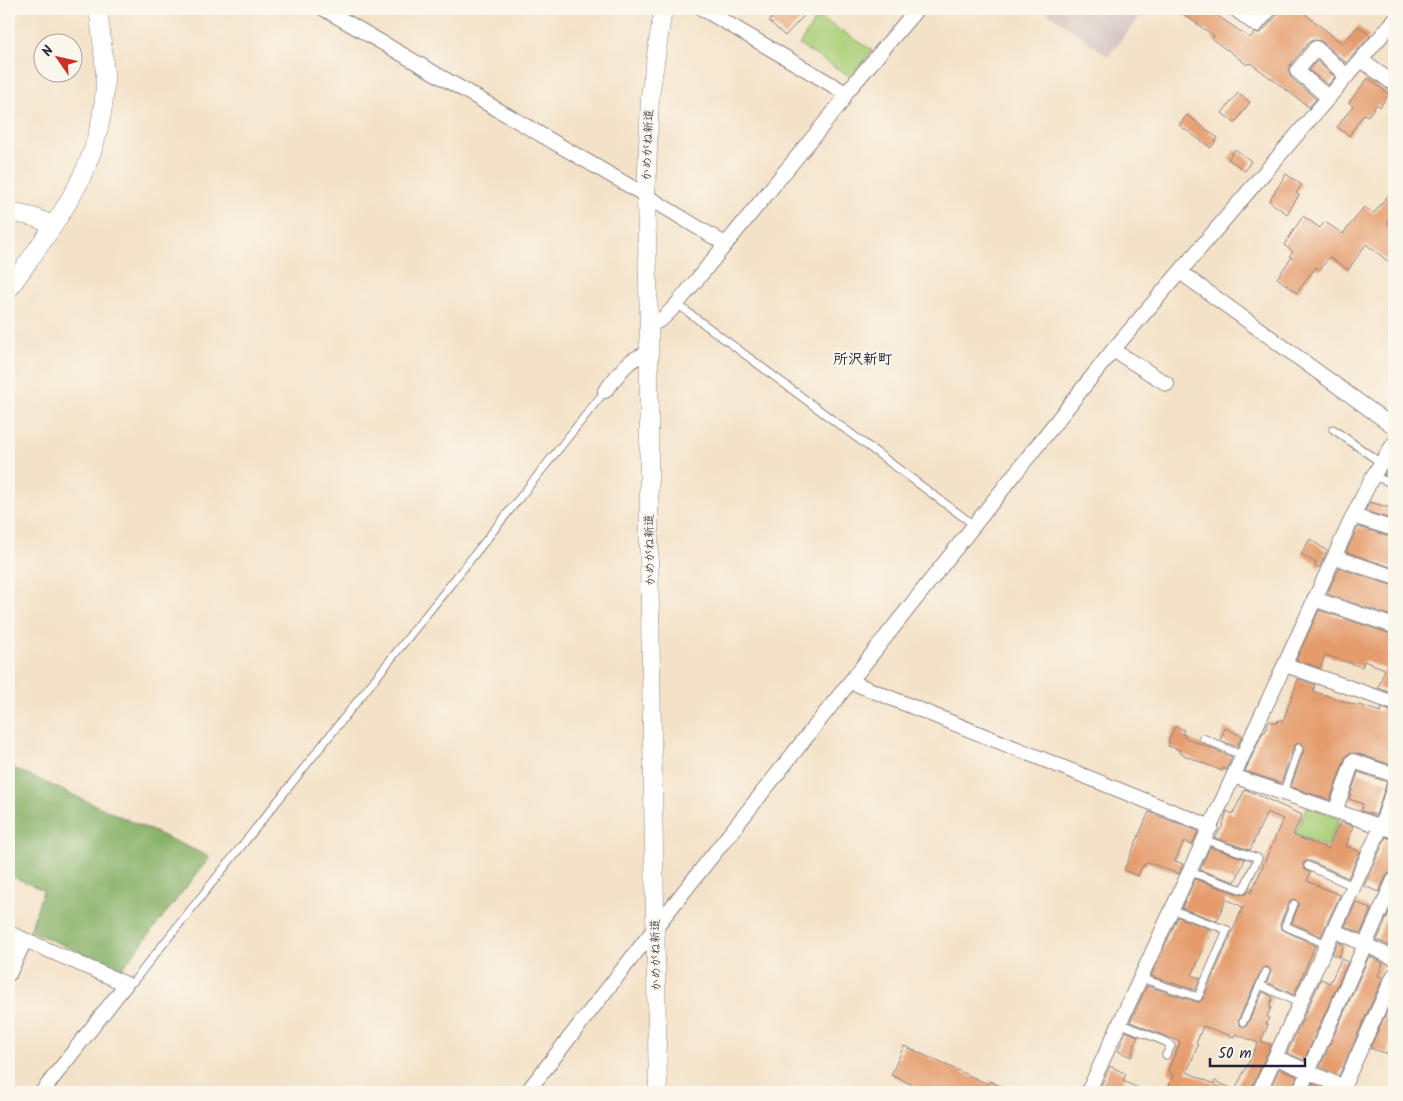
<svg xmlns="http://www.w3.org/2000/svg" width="1403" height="1101" viewBox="0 0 1403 1101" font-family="Kalam,'Klee One',sans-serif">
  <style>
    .industrial { fill: #d1c0bd }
    .green { fill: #acd07a; stroke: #67795a }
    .forest { fill: #89b26a; stroke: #566a52 }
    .building { fill: #e59c6d; fill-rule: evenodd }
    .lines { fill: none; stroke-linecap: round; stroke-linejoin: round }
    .service-casing { stroke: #8b8282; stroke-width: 9 }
    .minor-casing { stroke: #8b8282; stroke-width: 16 }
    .tertiary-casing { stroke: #8b8282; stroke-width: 19 }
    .service { stroke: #fff; stroke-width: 7 }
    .minor { stroke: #fff; stroke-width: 14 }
    .tertiary { stroke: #fff; stroke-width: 18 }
    .labels { text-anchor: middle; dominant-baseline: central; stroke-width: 4; stroke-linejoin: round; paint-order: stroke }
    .street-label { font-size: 12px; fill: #22223b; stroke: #fbf7ec }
    .quarter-label { font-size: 15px; font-weight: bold; fill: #22223b; stroke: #fbf7ec }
  </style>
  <rect width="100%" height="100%" fill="#fbf7ec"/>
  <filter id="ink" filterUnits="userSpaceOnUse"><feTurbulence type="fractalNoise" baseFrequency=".02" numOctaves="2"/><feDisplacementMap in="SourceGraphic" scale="10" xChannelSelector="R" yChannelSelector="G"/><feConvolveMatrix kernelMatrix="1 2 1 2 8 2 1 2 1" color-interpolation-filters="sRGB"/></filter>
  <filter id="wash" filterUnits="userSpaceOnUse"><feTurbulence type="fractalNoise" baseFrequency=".0096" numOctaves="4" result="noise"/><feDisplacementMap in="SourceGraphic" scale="20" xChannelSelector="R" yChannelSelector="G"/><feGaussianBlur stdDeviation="1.12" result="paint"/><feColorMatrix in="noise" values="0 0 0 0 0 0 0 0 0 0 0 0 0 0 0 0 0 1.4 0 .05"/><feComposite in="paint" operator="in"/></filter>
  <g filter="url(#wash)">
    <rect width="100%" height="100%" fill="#f4e2c8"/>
    <path class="industrial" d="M 1043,9 L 1146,9 L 1108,56 Z"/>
    <path class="green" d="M 818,16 L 872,50 L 851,77 L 799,45 Z
      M 1307,806 L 1340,818 L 1327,847 L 1295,835 Z"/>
    <path class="forest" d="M 9,766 L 210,857 L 121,970 L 30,931 L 43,890 L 9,875 Z"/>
    <g id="blocks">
      <path class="building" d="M 780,9 L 810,9 L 785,36 L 769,21 Z
        M 1176,9 L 1223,9 L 1218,16 L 1250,38 L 1254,33 L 1259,33 L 1263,31 L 1277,15 L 1279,9 L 1299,9 L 1343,44 L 1358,26 L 1370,36 L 1346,63 L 1321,41 L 1314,40 L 1309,42 L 1290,65 L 1288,70 L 1291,78 L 1316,99 L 1309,107 L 1252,64 L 1249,63 L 1247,65 L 1227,49 L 1227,50 L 1212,39 L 1214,36 Z
        M 1317,61 L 1335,77 L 1328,85 L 1309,70 Z
        M 1368,78 L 1389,94 L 1380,107 L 1377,104 L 1368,116 L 1364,114 L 1349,136 L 1337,127 L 1353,106 L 1349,103 Z
        M 1238,93 L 1250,102 L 1235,123 L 1222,113 Z
        M 1187,115 L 1218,138 L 1211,148 L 1179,125 Z
        M 1235,149 L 1251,161 L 1245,171 L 1228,159 Z
        M 1286,174 L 1302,185 L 1296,193 L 1299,195 L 1287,214 L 1269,201 Z
        M 1394,188 L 1394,215 L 1387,223 L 1394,229 L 1394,266 L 1366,244 L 1348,270 L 1329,257 L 1320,270 L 1316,267 L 1297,293 L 1277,278 L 1292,257 L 1289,256 L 1293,252 L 1284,245 L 1303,216 L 1320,228 L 1325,222 L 1343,234 L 1364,207 L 1374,213 Z
        M 1394,459 L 1394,471 L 1391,477 L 1384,475 Z
        M 1370,502 L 1394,509 L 1394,520 L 1365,511 Z
        M 1358,527 L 1394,538 L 1394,568 L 1346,552 Z
        M 1310,539 L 1327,551 L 1319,568 L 1315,565 L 1316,563 L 1301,554 Z
        M 1339,568 L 1394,586 L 1394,617 L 1327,594 Z
        M 1319,610 L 1394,635 L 1394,694 L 1378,688 L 1385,669 L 1364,661 L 1362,667 L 1325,655 L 1320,668 L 1296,660 Z
        M 1298,679 L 1315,685 L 1313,691 L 1358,706 L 1359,705 L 1381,712 L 1382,708 L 1394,712 L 1394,766 L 1356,753 L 1348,754 L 1345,758 L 1330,800 L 1291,787 L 1304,750 L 1304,747 L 1301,743 L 1298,743 L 1294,746 L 1281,783 L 1245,771 L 1263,732 L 1265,732 L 1269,721 L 1277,723 L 1278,720 L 1283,721 Z
        M 1175,726 L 1184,730 L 1182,734 L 1185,735 L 1184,737 L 1232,757 L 1226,770 L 1223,768 L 1222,771 L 1179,753 L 1180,750 L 1168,746 L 1170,743 L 1168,742 Z
        M 1225,728 L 1242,736 L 1237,747 L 1220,740 Z
        M 1358,772 L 1387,782 L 1376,815 L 1361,811 L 1363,804 L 1349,799 Z
        M 1245,789 L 1302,815 L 1293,835 L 1328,849 L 1340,822 L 1353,826 L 1346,846 L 1360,852 L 1348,878 L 1310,861 L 1307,861 L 1303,863 L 1304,869 L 1310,873 L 1307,881 L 1340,895 L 1321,936 L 1292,923 L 1299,903 L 1294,899 L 1289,902 L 1280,924 L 1281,929 L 1317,946 L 1315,946 L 1294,995 L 1267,982 L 1271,971 L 1268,967 L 1263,968 L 1238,1020 L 1239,1025 L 1246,1027 L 1263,992 L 1273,997 L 1269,1006 L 1271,1007 L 1267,1017 L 1269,1018 L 1266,1024 L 1268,1025 L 1261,1041 L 1271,1045 L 1250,1092 L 1210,1092 L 1197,1087 L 1195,1092 L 1167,1092 L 1173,1074 L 1168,1072 L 1169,1070 L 1168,1070 L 1180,1042 L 1130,1022 L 1147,986 L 1196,1002 L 1199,1002 L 1203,999 L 1243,907 L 1226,899 L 1217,921 L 1182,908 L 1195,879 L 1241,895 L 1246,894 L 1248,891 L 1251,893 L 1283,819 L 1267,812 L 1250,850 L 1215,838 L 1222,827 L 1227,811 L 1233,814 ZM 1203,1026 L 1234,1037 L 1235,1034 L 1258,1043 L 1235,1090 L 1215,1081 L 1214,1084 L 1187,1072 L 1198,1045 L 1196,1044 Z
        M 1149,812 L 1198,831 L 1192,845 L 1184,841 L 1175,861 L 1183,864 L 1179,874 L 1147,862 L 1145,866 L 1143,865 L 1138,876 L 1124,870 Z
        M 1386,837 L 1394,840 L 1394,869 L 1386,876 L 1379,892 L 1364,886 Z
        M 1210,847 L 1245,859 L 1235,882 L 1200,870 Z
        M 1394,901 L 1394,948 L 1377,940 Z
        M 1356,902 L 1371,909 L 1361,933 L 1345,926 Z
        M 1178,917 L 1212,930 L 1192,975 L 1200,978 L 1195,990 L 1151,976 Z
        M 1338,942 L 1344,945 L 1339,957 L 1332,954 Z
        M 1369,956 L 1383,963 L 1378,976 L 1383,978 L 1339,1076 L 1320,1067 Z
        M 1341,959 L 1348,962 L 1304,1060 L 1287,1053 L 1321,979 L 1330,983 Z
        M 1394,996 L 1394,1037 L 1391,1042 L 1387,1054 L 1370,1048 Z
        M 1126,1031 L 1138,1036 L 1131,1057 L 1118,1051 Z
        M 904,1046 L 988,1084 L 990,1081 L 1014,1092 L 929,1092 L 891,1075 Z
        M 1110,1066 L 1126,1074 L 1123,1081 L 1147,1092 L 1098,1092 Z
        M 1279,1069 L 1297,1076 L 1290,1092 L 1269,1092 Z
        M 1313,1083 L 1332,1092 L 1308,1092 Z"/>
    </g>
  </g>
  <g filter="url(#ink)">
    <use href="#blocks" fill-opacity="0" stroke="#8b8282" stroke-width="1"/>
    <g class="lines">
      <defs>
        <path id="service" d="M 677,304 L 974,525
          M 1333,429 L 1381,463
          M 1373,476 L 1394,484
          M 1203,738 L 1243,756
          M 1283,794 L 1299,748
          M 1308,866 L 1353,886
          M 1190,872 L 1243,890 L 1258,858 L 1205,840
          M 1294,904 L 1285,926 L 1326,944
          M 1140,978 L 1198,997 L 1227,930 L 1173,910
          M 126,984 L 133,982 L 605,391
          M 1260,985 L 1299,1003
          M 1243,1022 L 1266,972
          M 1119,1023 L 1166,1042 L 1171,1046 L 1166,1055"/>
        <path id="minor" d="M 324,9 L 633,188 L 725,244
          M 703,9 L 846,93
          M 1235,9 L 1256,25 L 1270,9
          M 1361,60 L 1394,84
          M 1329,98 L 1297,71 L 1316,48 L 1347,76
          M 1180,272 L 1394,427
          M 649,324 C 661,323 668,313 677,304 L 841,103 L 846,93 L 917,9
          M 1113,350 L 1167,384
          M 605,391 C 618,376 628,356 649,354
          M 1353,516 L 1394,529
          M 1334,557 L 1394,577
          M 1314,599 L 1394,626
          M 1285,665 L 1394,703
          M 851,682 L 1211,827
          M 1233,776 L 1394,831
          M 1335,812 L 1353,761 L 1394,775
          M 1333,930 L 1394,958
          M 9,933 L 25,940
          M 9,974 L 25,940 L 126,984 L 42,1092
          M 1275,1057 L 1343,1087
          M 527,1092 L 655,928 L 1113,350 L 1394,21
          M 1088,1092 L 1353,516 L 1373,476 L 1394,443
          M 1259,1092 L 1381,827 L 1394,787
          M 1299,1092 L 1394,880
          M 1341,1092 L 1394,975"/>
        <path id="tertiary" d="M 9,213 C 24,214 40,217 53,227
          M 9,289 C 56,221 105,165 105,77 C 104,54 101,31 98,9
          M 658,1092 L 649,551 L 649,324 L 646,196 L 650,96 L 663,9"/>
      </defs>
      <use href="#service" class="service-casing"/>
      <use href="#minor" class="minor-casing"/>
      <use href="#tertiary" class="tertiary-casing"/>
      <use href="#service" class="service"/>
      <use href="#minor" class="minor"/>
      <use href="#tertiary" class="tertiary"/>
    </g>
  </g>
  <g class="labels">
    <g class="street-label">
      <text transform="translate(648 145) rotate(-88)">かめがね新道</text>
      <text transform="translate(650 550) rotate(-91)">かめがね新道</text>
      <text transform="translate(656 955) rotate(-91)">かめがね新道</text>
    </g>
    <g class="quarter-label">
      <text x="863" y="360">所沢新町</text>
    </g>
  </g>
  <rect width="1403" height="1101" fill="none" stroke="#fbf7ec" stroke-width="30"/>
  <g transform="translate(58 58) rotate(304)"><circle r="24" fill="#fbf7ec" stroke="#a4a2a5"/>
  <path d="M0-4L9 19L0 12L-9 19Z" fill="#c8321e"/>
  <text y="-8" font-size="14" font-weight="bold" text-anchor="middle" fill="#22223b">N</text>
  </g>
  <path d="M1210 1058v8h95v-8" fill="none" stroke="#22223b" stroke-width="2.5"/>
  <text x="1218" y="1058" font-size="15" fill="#22223b" stroke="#fbf7ec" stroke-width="4" paint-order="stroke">50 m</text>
</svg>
